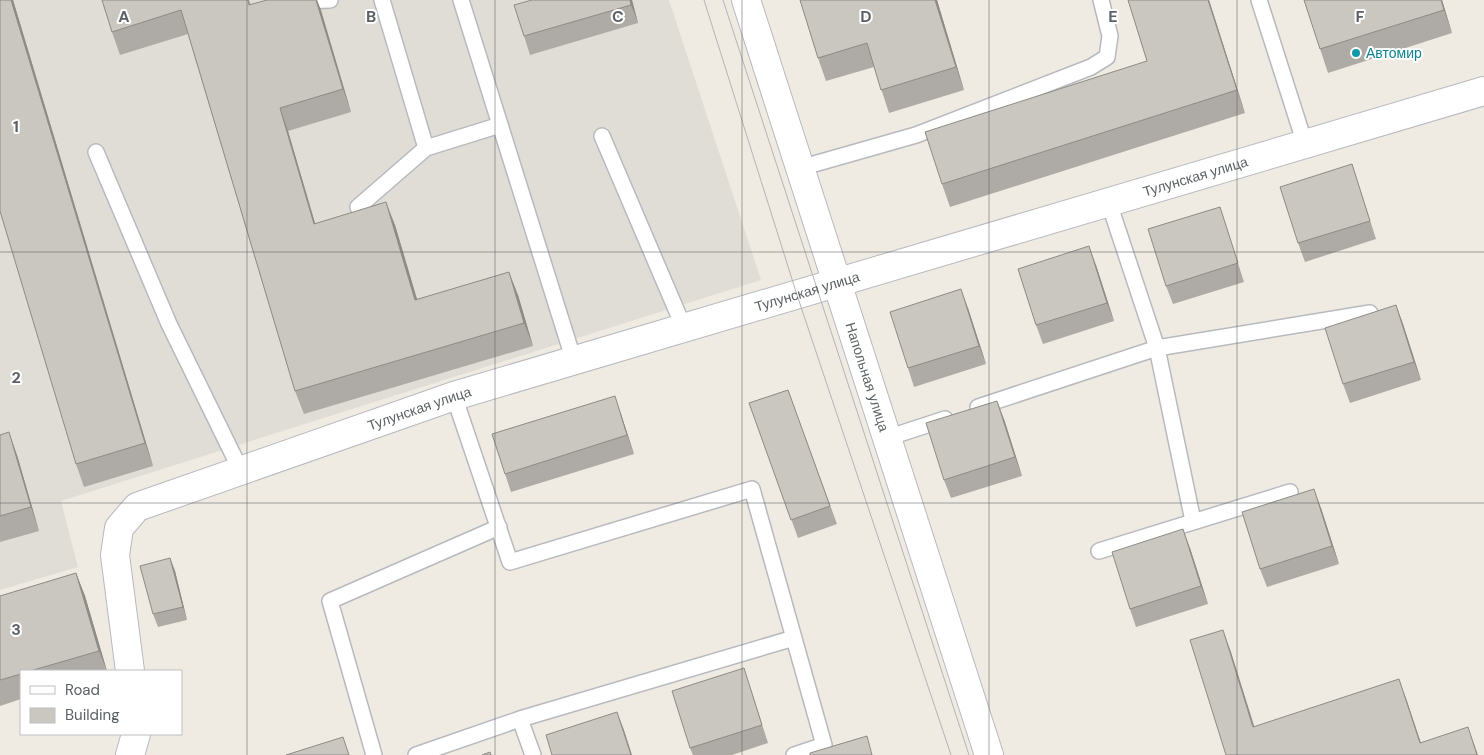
<svg xmlns="http://www.w3.org/2000/svg" width="1484" height="755" viewBox="0 0 1484 755" font-family="'DM Sans',sans-serif">
  <style>
    .industrial { fill: #e0ddd7 }
    .lines { fill: none; stroke-linecap: round; stroke-linejoin: round }
    .service-casing { stroke: #b6babf; stroke-width: 18 }
    .minor-casing { stroke: #b6babf; stroke-width: 30 }
    .tertiary-casing { stroke: #b6babf; stroke-width: 30 }
    .service { stroke: #fff; stroke-width: 15 }
    .minor { stroke: #fff; stroke-width: 28 }
    .tertiary { stroke: #fff; stroke-width: 28 }
    .tram { stroke: #b3b4b5; stroke-width: 1 }
    .wall { fill: #aeaaa5 }
    .shaded-wall { fill: #8d8b86 }
    .building { fill: #cac6c0; stroke: #8d8b86 }
    .grid { fill: none; stroke: #5b6165; stroke-width: 1; stroke-opacity: 0.55 }
    .culture-dot { fill: #0f9aa8; stroke: #fff; stroke-width: 2 }
    .labels { text-anchor: middle; dominant-baseline: central; stroke-width: 4; stroke-linejoin: round; paint-order: stroke }
    .culture-label { font-size: 14px; fill: #0d838f; stroke: #fff; text-anchor: start }
    .street-label { font-size: 14px; fill: #5b6165; stroke: #fff }
    .grid-label { font-size: 16px; text-anchor: middle; font-weight: bold; fill: #5b6165; stroke: #fff; stroke-width: 4; stroke-linejoin: round; paint-order: stroke }
  </style>
  <rect width="100%" height="100%" fill="#efebe3"/>
  <path class="industrial" d="M 0,0 L 669,0 L 761,280 L 61,501 L 78,567 L 0,590 Z"/>
  <g class="lines">
    <defs>
      <path id="service" d="M 382,0 L 426,148 L 500,125
        M 461,0 L 574,361
        M 1259,0 L 1305,144
        M 297,1 L 330,0
        M 602,136 L 684,328
        M 96,152 L 169,324 L 241,471
        M 800,168 L 916,135 L 1091,67 L 1107,57 L 1110,36 L 1101,0
        M 1109,203 L 1157,348 L 1370,313
        M 358,207 L 426,148
        M 454,396 L 510,562 L 752,489 L 824,745 L 794,755
        M 978,407 L 1157,348 L 1193,521
        M 887,438 L 945,419
        M 1099,551 L 1290,492
        M 520,719 L 794,638
        M 374,755 L 330,601 L 499,527
        M 416,755 L 520,719 L 533,755"/>
      <g id="minor">
        <path id="s1" d="M 130,671 L 115,555 L 119,528 L 137,507 L 454,396 L 1484,91"/>
        <path d="M 130,755 L 136,734"/>
      </g>
      <g id="tertiary">
        <path id="s2" d="M 746,0 L 989,755"/>
      </g>
    </defs>
    <use href="#service" class="service-casing"/>
    <use href="#minor" class="minor-casing"/>
    <use href="#tertiary" class="tertiary-casing"/>
    <use href="#service" class="service"/>
    <use href="#minor" class="minor"/>
    <use href="#tertiary" class="tertiary"/>
    <path class="tram" d="M 704,0 L 797,295 L 951,755
      M 723,0 L 969,755"/>
  </g>
  <path class="wall" d="M 0,0 L 13,0 L 153,466 L 84,487 L 76,464 Z
    M 102,0 L 249,0 L 251,5 L 267,0 L 317,0 L 351,112 L 288,131 L 315,223 L 395,225 L 417,299 L 518,295 L 533,346 L 304,414 L 295,391 L 188,34 L 120,55 L 112,32 Z
    M 632,0 L 638,23 L 530,55 L 524,36 Z
    M 800,0 L 937,0 L 964,90 L 889,113 L 874,67 L 826,81 L 818,58 Z
    M 1128,0 L 1209,0 L 1245,113 L 950,207 L 942,184 L 1147,61 Z
    M 1304,0 L 1442,0 L 1452,33 L 1328,73 Z
    M 1352,164 L 1376,239 L 1305,262 L 1298,243 Z
    M 1220,207 L 1244,282 L 1173,304 L 1166,286 Z
    M 1096,265 L 1114,321 L 1043,344 L 1036,325 Z
    M 1396,305 L 1403,324 L 1421,380 L 1350,403 L 1343,384 Z
    M 968,308 L 986,364 L 914,387 L 908,368 Z
    M 788,390 L 837,524 L 798,538 L 749,403 Z
    M 621,414 L 634,454 L 511,492 L 505,474 Z
    M 1004,419 L 1022,476 L 951,498 L 944,480 Z
    M 0,435 L 17,455 L 39,531 L 0,542 Z
    M 1321,508 L 1339,564 L 1267,587 L 1260,569 Z
    M 1190,548 L 1208,604 L 1136,627 L 1130,609 Z
    M 170,558 L 175,571 L 187,620 L 158,627 L 153,614 Z
    M 76,573 L 85,596 L 107,671 L 21,671 L 21,699 L 0,706 L 0,596 Z
    M 750,687 L 768,743 L 732,755 L 693,755 L 690,748 Z"/>
  <path class="shaded-wall" d="M 11,0 L 13,0 L 153,466 L 145,443 Z
    M 316,0 L 317,0 L 321,10 L 351,112 L 343,89 Z
    M 630,0 L 632,0 L 638,23 L 631,5 Z
    M 935,0 L 937,0 L 964,90 L 956,67 Z
    M 1208,0 L 1209,0 L 1245,113 L 1237,90 Z
    M 1441,0 L 1442,0 L 1452,33 L 1444,10 Z
    M 280,108 L 288,131 L 322,247 L 314,224 Z
    M 386,202 L 395,225 L 424,323 L 415,300 Z
    M 1089,246 L 1096,265 L 1114,321 L 1107,303 Z
    M 509,272 L 518,295 L 533,346 L 524,323 Z
    M 961,289 L 968,308 L 986,364 L 979,346 Z
    M 1396,305 L 1403,324 L 1421,380 L 1414,362 Z
    M 615,396 L 621,414 L 634,454 L 627,435 Z
    M 997,401 L 1004,419 L 1022,476 L 1015,457 Z
    M 9,432 L 17,455 L 39,531 L 31,507 Z
    M 1314,489 L 1321,508 L 1339,564 L 1332,546 Z
    M 1183,529 L 1190,548 L 1208,604 L 1201,586 Z
    M 170,558 L 175,571 L 187,620 L 183,607 Z
    M 76,573 L 85,596 L 107,671 L 99,651 Z
    M 1223,630 L 1231,652 L 1261,748 L 1253,727 Z
    M 1399,679 L 1407,701 L 1425,755 L 1420,743 Z
    M 617,712 L 624,730 L 632,755 L 631,755 Z
    M 1468,727 L 1478,755 L 1477,755 Z"/>
  <path class="building" d="M 0,0 L 11,0 L 145,443 L 76,464 L 0,211 Z
    M 102,0 L 248,0 L 249,5 L 267,0 L 316,0 L 343,89 L 280,108 L 314,224 L 386,202 L 415,300 L 509,272 L 524,323 L 295,391 L 181,10 L 112,32 Z
    M 532,0 L 630,0 L 631,5 L 524,36 L 514,5 Z
    M 800,0 L 935,0 L 956,67 L 881,90 L 867,43 L 818,58 Z
    M 1128,0 L 1208,0 L 1237,90 L 942,184 L 925,132 L 1147,61 Z
    M 1304,0 L 1441,0 L 1444,10 L 1320,49 Z
    M 1352,164 L 1370,221 L 1298,243 L 1280,187 Z
    M 1220,207 L 1238,263 L 1166,286 L 1148,229 Z
    M 1089,246 L 1107,303 L 1036,325 L 1018,269 Z
    M 961,289 L 979,346 L 908,368 L 890,312 Z
    M 1396,305 L 1414,362 L 1343,384 L 1325,328 Z
    M 788,390 L 830,506 L 791,520 L 749,403 Z
    M 615,396 L 627,435 L 505,474 L 492,434 Z
    M 997,401 L 1015,457 L 944,480 L 926,423 Z
    M 9,432 L 31,507 L 0,516 L 0,435 Z
    M 1314,489 L 1332,546 L 1260,569 L 1242,512 Z
    M 1183,529 L 1201,586 L 1130,609 L 1112,552 Z
    M 170,558 L 183,607 L 153,614 L 140,566 Z
    M 76,573 L 99,651 L 30,671 L 21,671 L 21,674 L 0,680 L 0,596 Z
    M 1223,630 L 1253,727 L 1399,679 L 1420,743 L 1468,727 L 1477,755 L 1226,755 L 1190,640 Z
    M 744,668 L 762,725 L 690,748 L 672,691 Z
    M 617,712 L 631,755 L 552,755 L 546,735 Z
    M 867,736 L 872,755 L 810,755 L 810,753 Z
    M 343,737 L 349,755 L 286,755 Z
    M 490,752 L 491,755 L 482,755 Z"/>
  <path class="grid" d="M 247,0 L 247,755M 495,0 L 495,755M 742,0 L 742,755M 989,0 L 989,755M 1237,0 L 1237,755M 0,252 L 1484,252M 0,503 L 1484,503"/>
  <circle class="culture-dot" cx="1356" cy="53" r="5"/>
  <g class="labels">
    <g class="culture-label">
      <text x="1366" y="53">Автомир</text>
    </g>
    <g class="street-label">
      <text stroke="none"><textPath href="#s1" startOffset="1281">Тулунская улица</textPath></text>
      <text stroke="none"><textPath href="#s1" startOffset="876">Тулунская улица</textPath></text>
      <text stroke="none"><textPath href="#s2" startOffset="396">Напольная улица</textPath></text>
      <text stroke="none"><textPath href="#s1" startOffset="471">Тулунская улица</textPath></text>
    </g>
  </g>
  <g class="grid-label">
    <text x="124" y="22">A</text>
    <text x="371" y="22">B</text>
    <text x="618" y="22">C</text>
    <text x="866" y="22">D</text>
    <text x="1113" y="22">E</text>
    <text x="1360" y="22">F</text>
    <text x="16" y="132">1</text>
    <text x="16" y="383">2</text>
    <text x="16" y="635">3</text>
  </g>
  <rect x="20" y="670" width="162" height="65" fill="#ffffff" stroke="#bdc0c1"/>
  <rect x="30" y="686" width="25" height="8" fill="#ffffff" stroke="#bdc0c1"/>
  <text x="65" y="695" font-size="15" fill="#5b6165">Road</text>
  <rect x="30" y="708" width="25" height="15" fill="#cac6c0" stroke="#bdc0c1"/>
  <text x="65" y="720" font-size="15" fill="#5b6165">Building</text>
</svg>
